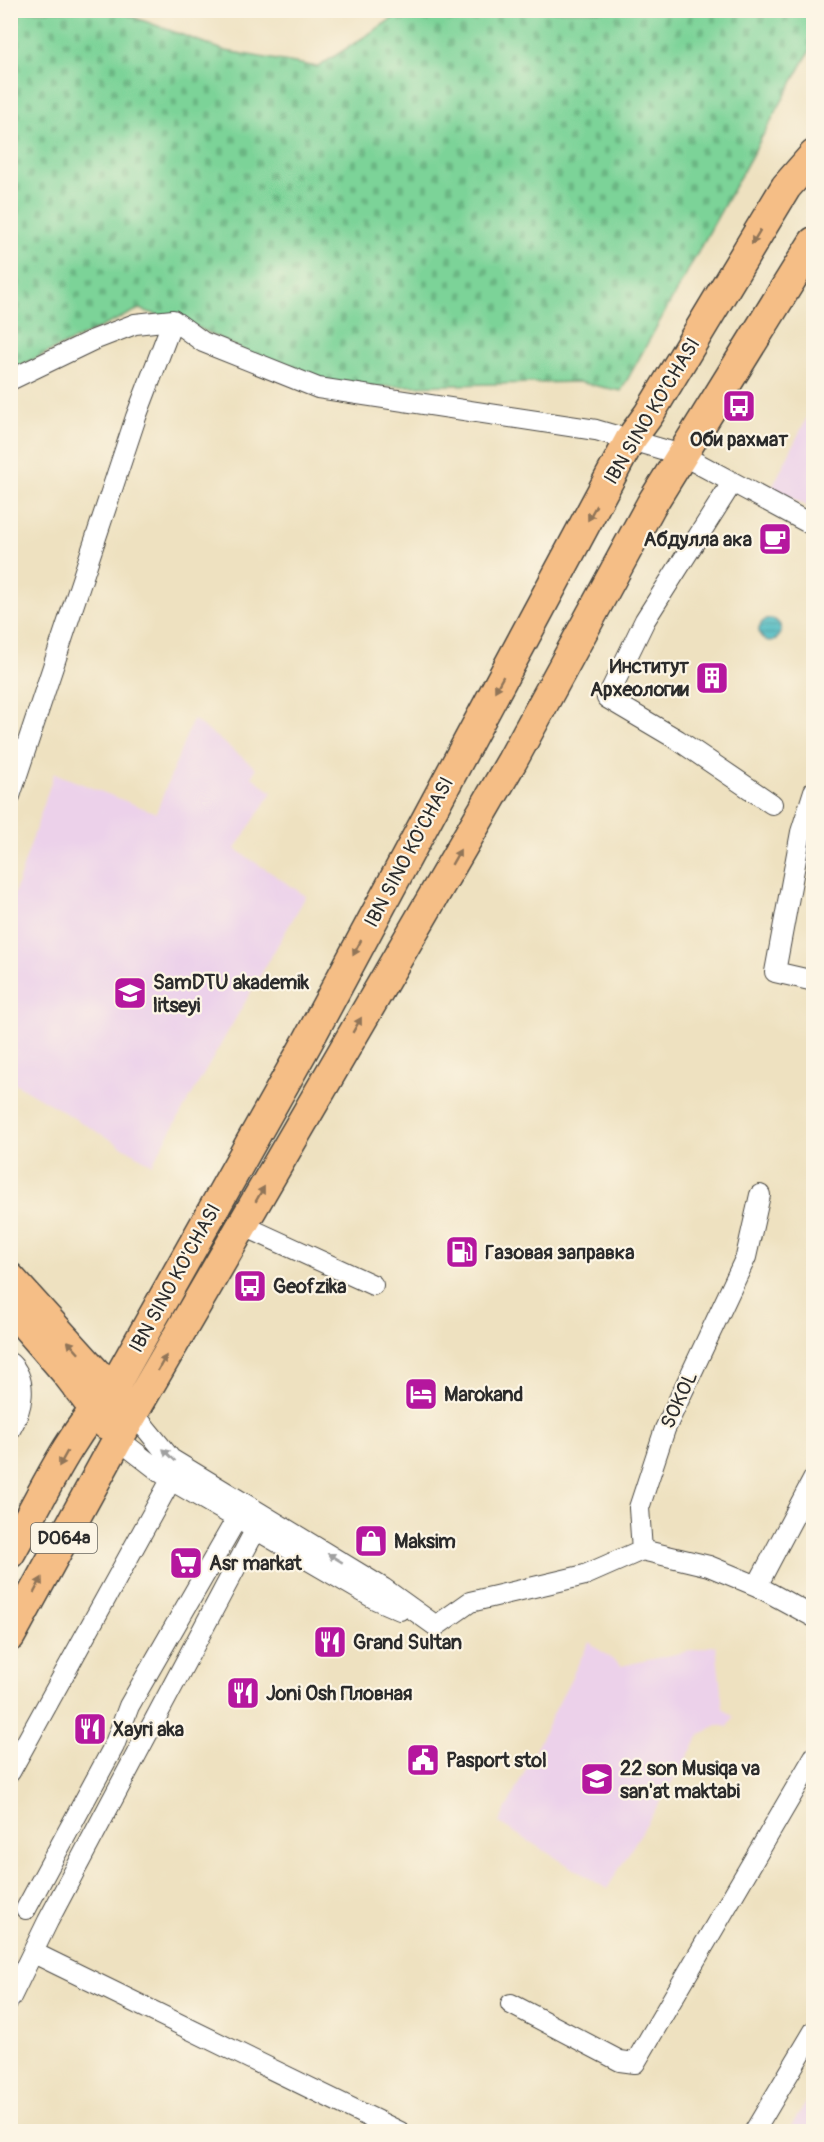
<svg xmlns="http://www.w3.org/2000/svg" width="824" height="2142" viewBox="0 0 824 2142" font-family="Pangolin,sans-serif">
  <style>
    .built { fill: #ecd1ea }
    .cemetery { fill: url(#cemetery-stones); stroke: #547f62; stroke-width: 1.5 }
    .water { fill: url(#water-rules); stroke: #3b7276; stroke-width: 1.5 }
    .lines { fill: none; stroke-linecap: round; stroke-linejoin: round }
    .minor-casing { stroke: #484641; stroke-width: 22 }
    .primary-casing { stroke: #484641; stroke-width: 33 }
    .minor { stroke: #fff; stroke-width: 20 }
    .primary { stroke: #f5be86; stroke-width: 30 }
    .oneway { fill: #907458 }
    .oneway2 { fill: #a0a0a0 }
    .labels { text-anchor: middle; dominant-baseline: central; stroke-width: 4.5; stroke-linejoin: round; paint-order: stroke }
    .shield { fill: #fcf5e5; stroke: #6a6863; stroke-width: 1.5 }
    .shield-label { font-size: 18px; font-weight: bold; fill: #2b2b2b }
    .street-label { font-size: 20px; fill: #2b2b2b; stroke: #fcf5e5 }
    .poi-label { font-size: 20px; font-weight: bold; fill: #2b2b2b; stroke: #fcf5e5; text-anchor: start }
  </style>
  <defs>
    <pattern id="cemetery-stones" width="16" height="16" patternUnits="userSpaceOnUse" patternTransform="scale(1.5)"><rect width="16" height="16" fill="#7cd398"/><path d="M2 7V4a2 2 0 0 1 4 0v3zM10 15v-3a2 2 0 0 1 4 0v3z" fill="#6bb583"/></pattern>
    <pattern id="water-rules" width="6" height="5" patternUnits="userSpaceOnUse" patternTransform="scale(1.5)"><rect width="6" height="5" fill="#4bbac1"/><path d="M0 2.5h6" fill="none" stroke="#3f979d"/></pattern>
  </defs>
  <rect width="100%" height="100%" fill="#fcf5e5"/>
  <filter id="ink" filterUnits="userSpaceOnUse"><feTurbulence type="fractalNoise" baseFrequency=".0167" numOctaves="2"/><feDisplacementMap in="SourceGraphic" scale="12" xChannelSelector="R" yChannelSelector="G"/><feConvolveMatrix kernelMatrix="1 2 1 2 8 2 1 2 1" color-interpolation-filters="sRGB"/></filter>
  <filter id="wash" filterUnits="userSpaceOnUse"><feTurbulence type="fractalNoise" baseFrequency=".008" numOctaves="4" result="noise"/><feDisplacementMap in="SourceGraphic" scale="24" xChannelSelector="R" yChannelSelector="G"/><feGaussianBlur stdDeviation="1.35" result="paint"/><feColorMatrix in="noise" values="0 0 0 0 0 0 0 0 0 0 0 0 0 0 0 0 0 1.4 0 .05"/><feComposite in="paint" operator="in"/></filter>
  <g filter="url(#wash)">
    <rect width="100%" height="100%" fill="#eee1c0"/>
    <path class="built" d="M 813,405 L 813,509 L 772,488 Z
      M 193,719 L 256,768 L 252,777 L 272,792 L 235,849 L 306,896 L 152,1164 L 11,1081 L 11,904 L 54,773 L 156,813 Z
      M 589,1642 L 621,1666 L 716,1645 L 723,1708 L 734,1717 L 728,1727 L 717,1725 L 701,1734 L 607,1889 L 499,1823 Z
      M 813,2091 L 813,2131 L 788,2131 Z"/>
    <path class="cemetery" d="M 11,11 L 117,11 L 226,51 L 318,67 L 404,11 L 813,11 L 813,45 L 621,391 L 578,382 L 318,388 L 199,328 L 139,309 L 11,370 Z"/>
    <path class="water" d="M759 630a11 11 0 1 1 22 0a11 11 0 1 1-22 0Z"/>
  </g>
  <g filter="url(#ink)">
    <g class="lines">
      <defs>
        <path id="minor" d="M 10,380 L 91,341 L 135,324 L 173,320 L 203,342 L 318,388 L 596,430 L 682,455 L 814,526
          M 732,483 L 645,620 L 607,698 L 678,740 L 772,804
          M 814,791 L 801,832 L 775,972 L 814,981
          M 10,796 L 136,417 L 173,320
          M 242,1225 L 373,1285
          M 10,1363 C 29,1381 22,1410 10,1430
          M 134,1414 L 171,1459 L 383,1588 L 436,1626
          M 118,1439 L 171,1480 L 377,1600 L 400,1610
          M 642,1550 L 639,1508 L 665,1429 L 746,1257 L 760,1195
          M 757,1586 L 814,1478
          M 436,1626 L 470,1602 L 585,1575 L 642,1550 L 709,1566 L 757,1586 L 814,1617
          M 10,1772 L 171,1480
          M 26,1909 L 114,1746 L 129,1706 L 237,1518
          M 34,1953 L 400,2132
          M 10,1999 L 48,1921 L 256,1529
          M 511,2004 L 620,2061 L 635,2063 L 814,1757
          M 754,2132 L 814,2031"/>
        <path id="primary" d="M 10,1278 L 125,1405
          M 14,1312 L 66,1372 L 106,1424
          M 10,1553 C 41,1498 68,1436 112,1390 L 308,1041 L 630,440 L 649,414 L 786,187 L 814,155
          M 10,1636 L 118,1439 L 512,761 L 651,505 L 814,242"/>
      </defs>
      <use href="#minor" class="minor-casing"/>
      <use href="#primary" class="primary-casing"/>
      <use href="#minor" class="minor"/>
      <use href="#primary" class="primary"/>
    </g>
    <defs><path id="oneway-solid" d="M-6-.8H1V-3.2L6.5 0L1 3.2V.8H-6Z" transform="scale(1.5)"/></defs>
    <g class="oneway">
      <use href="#oneway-solid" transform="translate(756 237) rotate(121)"/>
      <use href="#oneway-solid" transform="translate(592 513) rotate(119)"/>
      <use href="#oneway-solid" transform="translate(499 684) rotate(119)"/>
      <use href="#oneway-solid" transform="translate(456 857) rotate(-60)"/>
      <use href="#oneway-solid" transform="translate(357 948) rotate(118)"/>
      <use href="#oneway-solid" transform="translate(357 1025) rotate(-60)"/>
      <use href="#oneway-solid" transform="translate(260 1194) rotate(-60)"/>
      <use href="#oneway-solid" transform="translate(73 1347) rotate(-132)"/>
      <use href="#oneway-solid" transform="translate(162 1363) rotate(-61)"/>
      <use href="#oneway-solid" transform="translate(63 1459) rotate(119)"/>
      <use href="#oneway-solid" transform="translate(38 1585) rotate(-62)"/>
    </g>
    <g class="oneway2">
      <use href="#oneway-solid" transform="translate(169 1455) rotate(-136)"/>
      <use href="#oneway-solid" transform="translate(335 1558) rotate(-149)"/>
    </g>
  </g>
  <defs>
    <symbol id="bus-square" viewBox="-11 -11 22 22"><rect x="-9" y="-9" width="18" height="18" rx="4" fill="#b5179e" stroke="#fcf5e5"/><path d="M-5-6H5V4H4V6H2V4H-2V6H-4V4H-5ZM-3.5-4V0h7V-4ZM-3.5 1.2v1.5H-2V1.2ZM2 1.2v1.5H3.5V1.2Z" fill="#fff"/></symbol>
    <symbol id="cafe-square" viewBox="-11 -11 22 22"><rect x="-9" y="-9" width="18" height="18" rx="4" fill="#b5179e" stroke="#fcf5e5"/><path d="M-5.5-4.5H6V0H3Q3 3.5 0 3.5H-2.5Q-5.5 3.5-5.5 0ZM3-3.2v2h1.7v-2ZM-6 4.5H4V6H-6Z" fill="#fff"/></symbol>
    <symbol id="building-square" viewBox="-11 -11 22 22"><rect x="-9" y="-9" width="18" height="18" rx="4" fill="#b5179e" stroke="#fcf5e5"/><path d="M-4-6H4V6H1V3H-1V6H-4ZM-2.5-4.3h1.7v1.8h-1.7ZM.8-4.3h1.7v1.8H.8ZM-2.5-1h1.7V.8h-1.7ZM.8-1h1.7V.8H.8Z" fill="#fff"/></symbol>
    <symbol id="university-square" viewBox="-11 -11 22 22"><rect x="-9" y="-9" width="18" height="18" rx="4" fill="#b5179e" stroke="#fcf5e5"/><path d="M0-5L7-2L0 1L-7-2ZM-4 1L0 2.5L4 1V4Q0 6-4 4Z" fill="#fff"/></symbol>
    <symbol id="fuel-square" viewBox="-11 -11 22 22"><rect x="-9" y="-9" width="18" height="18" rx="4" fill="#b5179e" stroke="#fcf5e5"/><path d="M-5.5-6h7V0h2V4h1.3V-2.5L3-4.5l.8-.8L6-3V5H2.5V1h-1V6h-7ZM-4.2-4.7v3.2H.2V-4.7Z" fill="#fff"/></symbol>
    <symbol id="hotel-square" viewBox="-11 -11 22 22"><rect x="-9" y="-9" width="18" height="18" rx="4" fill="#b5179e" stroke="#fcf5e5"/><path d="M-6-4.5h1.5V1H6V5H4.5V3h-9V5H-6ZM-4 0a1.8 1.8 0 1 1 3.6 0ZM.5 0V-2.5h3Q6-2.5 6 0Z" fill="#fff"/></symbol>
    <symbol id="shop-square" viewBox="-11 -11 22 22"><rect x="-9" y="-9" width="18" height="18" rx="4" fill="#b5179e" stroke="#fcf5e5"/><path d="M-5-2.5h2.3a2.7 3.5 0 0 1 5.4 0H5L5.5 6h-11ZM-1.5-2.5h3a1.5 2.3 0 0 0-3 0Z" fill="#fff"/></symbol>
    <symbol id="supermarket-square" viewBox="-11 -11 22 22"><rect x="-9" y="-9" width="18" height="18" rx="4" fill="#b5179e" stroke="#fcf5e5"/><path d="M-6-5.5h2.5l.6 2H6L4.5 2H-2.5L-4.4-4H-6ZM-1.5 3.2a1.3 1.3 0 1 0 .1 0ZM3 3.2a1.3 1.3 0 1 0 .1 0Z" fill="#fff"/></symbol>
    <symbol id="restaurant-square" viewBox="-11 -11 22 22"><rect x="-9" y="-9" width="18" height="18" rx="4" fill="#b5179e" stroke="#fcf5e5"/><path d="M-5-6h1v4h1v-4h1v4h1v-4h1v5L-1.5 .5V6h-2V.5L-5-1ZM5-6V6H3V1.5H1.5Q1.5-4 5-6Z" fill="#fff"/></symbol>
    <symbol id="civic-square" viewBox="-11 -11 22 22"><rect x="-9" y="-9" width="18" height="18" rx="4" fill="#b5179e" stroke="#fcf5e5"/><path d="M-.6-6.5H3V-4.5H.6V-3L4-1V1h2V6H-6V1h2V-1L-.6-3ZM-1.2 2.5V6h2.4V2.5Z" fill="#fff"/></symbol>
  </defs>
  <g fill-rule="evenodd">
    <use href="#bus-square" x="720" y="387" width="38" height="38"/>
    <use href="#cafe-square" x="756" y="520" width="38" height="38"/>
    <use href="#building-square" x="693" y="659" width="38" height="38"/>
    <use href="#university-square" x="111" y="974" width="38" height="38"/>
    <use href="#fuel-square" x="443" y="1233" width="38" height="38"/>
    <use href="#bus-square" x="231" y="1267" width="38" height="38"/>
    <use href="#hotel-square" x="402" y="1375" width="38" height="38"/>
    <use href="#shop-square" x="352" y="1522" width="38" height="38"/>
    <use href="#supermarket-square" x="167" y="1544" width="38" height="38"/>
    <use href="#restaurant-square" x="311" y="1623" width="38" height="38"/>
    <use href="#restaurant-square" x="224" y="1674" width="38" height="38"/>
    <use href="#restaurant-square" x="71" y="1710" width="38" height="38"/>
    <use href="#civic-square" x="404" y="1741" width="38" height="38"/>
    <use href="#university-square" x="578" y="1760" width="38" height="38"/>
  </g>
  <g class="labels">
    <rect class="shield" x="31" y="1523" width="66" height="30" rx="4.5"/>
    <g class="shield-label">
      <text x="64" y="1538">D064a</text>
    </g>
    <g class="street-label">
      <text transform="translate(652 411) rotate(-59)">IBN SINO KO'CHASI</text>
      <text transform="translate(409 852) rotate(-62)">IBN SINO KO'CHASI</text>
      <text transform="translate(175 1278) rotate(-61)">IBN SINO KO'CHASI</text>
      <text transform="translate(679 1400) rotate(-65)">SOKOL</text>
    </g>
    <g class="poi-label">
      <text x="739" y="439" text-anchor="middle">Оби рахмат</text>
      <text x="752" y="539" text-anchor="end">Абдулла ака</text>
      <text x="689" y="666" text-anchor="end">Институт<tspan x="689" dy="23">Археологии</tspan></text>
      <text x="153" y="982">SamDTU akademik<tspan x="153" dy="23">litseyi</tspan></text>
      <text x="485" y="1252">Газовая заправка</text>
      <text x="273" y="1286">Geofzika</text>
      <text x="444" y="1394">Marokand</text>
      <text x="394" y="1541">Maksim</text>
      <text x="209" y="1563">Asr markat</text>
      <text x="353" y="1642">Grand Sultan</text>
      <text x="266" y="1693">Joni Osh Пловная</text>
      <text x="113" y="1729">Xayri aka</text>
      <text x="446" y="1760">Pasport stol</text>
      <text x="620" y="1768">22 son Musiqa va<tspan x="620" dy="23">san'at maktabi</tspan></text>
    </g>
  </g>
  <rect width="824" height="2142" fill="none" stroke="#fcf5e5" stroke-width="36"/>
</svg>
